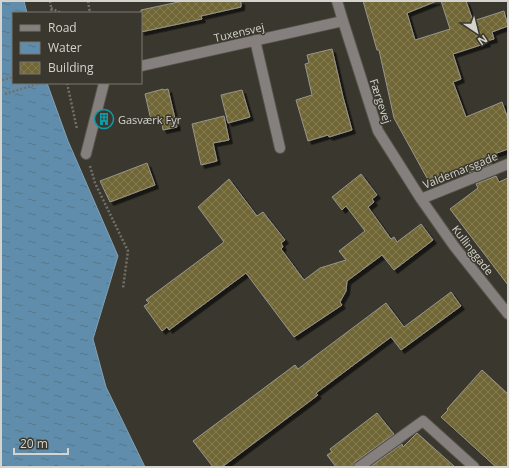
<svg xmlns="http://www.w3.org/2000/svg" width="509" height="468" viewBox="0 0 509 468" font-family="'Open Sans',sans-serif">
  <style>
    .water { fill: url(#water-ripples); stroke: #82a2b5 }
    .building { fill: url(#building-cross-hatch); stroke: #99968b; filter: url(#shadow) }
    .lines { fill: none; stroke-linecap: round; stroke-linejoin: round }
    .minor-casing { stroke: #56544b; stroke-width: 12 }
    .path { stroke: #727068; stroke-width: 2.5; stroke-dasharray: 2 2; stroke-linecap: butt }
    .minor { stroke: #857f7d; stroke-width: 10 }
    .labels { text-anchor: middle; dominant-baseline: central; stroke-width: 3; stroke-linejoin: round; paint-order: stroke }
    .street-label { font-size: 11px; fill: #d5d3cd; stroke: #3a382e }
    .poi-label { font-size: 11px; fill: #d5d3cd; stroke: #3a382e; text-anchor: start }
  </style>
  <defs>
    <pattern id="water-ripples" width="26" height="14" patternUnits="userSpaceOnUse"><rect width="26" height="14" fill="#5f8dab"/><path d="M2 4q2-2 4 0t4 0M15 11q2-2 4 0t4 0" fill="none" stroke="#56768a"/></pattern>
    <pattern id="building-cross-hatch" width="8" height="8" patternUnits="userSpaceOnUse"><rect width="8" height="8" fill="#716636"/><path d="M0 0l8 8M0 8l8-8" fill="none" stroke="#847b52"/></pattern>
    <filter id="shadow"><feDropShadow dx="3.5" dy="3.5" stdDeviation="0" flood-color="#0009"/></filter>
  </defs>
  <rect width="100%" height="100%" fill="#3a382e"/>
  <path class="water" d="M 1,1 L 24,1 L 27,13 L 13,13 L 13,83 L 47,83 L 68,141 L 118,256 L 93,339 L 106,387 L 145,467 L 1,467 Z"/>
  <path class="building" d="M 183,1 L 241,1 L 241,7 L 201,16 L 202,19 L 141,32 L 141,10 Z
    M 363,1 L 437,1 L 407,13 L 415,40 L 450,29 L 441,1 L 466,1 L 473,21 L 504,11 L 508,26 L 492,32 L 494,39 L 486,41 L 487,43 L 453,54 L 461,79 L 453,82 L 466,117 L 502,102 L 508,119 L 508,149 L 489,156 L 492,164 L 469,173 L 465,168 L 432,180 L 427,178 L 394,118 L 379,50 L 377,50 Z
    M 332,49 L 343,97 L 352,130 L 329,137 L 328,135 L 308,141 L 296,100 L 312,95 L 305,64 L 309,63 L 307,55 Z
    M 163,89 L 164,90 L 168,89 L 177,127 L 163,130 L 161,118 L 151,120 L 145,94 Z
    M 242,90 L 250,117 L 228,123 L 221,95 Z
    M 224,116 L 229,140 L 213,143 L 217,161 L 201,165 L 192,124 Z
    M 147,163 L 155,185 L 110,202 L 100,181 Z
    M 361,174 L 377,195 L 372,199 L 374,202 L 368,207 L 391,239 L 394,237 L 397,242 L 421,224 L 433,240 L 394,270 L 382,255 L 347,281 L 346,291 L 340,302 L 342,305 L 294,337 L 246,273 L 169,330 L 167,327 L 162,331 L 144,306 L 149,303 L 146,300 L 224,242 L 198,207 L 229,179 L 257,216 L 263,212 L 285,240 L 281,243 L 283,247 L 281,249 L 304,280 L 320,268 L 346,260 L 339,251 L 365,231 L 346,206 L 342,210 L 332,197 Z
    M 496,176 L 499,182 L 508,178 L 508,285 L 450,209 L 478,188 L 476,184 Z
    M 451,292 L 461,306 L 401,350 L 391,337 L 316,393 L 318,395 L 222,467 L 213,467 L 193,441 L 295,365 L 298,369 L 386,303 L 404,327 Z
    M 482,370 L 508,394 L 508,467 L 496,467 L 441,417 L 448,410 L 447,409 Z
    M 377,413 L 394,434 L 355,462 L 353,467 L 336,467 L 327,455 L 332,452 L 330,449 Z
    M 417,433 L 455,467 L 370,467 L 402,444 L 403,447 Z"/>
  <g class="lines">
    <defs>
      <path id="minor" d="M 337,1 L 343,21 L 378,131 L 421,199 L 454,246 L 508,314
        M 255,40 L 280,148
        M 141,66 L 343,21
        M 86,154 L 104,83
        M 421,199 L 508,164
        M 359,467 L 423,421 L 474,467"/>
    </defs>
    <use href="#minor" class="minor-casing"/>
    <path class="path" d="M 50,1 L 52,13
      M 88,1 L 90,13
      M 51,8 L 61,13
      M 2,80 L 13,77
      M 67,83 L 77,129
      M 5,94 L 40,83
      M 90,166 L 95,183 L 128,251 L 123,288"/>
    <use href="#minor" class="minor"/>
  </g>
  <defs>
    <symbol id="building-ring" viewBox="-11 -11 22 22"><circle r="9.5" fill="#3a382e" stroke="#0f9aa8" stroke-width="1.5"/><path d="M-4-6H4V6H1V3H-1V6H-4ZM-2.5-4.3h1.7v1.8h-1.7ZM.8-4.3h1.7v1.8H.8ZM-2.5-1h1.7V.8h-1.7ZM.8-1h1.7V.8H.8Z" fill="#0f9aa8"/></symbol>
  </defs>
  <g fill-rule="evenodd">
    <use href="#building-ring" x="93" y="108" width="22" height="22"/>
  </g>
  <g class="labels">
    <g class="street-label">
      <text transform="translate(239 32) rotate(-13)">Tuxensvej</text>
      <text transform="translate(381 101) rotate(72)">Færgevej</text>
      <text transform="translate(460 170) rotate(-22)">Valdemarsgade</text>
      <text transform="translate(473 250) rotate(52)">Kullinggade</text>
    </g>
    <g class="poi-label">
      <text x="118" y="119">Gasværk Fyr</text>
    </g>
  </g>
  <rect width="509" height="468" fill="none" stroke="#d5d3cd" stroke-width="4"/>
  <rect x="12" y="12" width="130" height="72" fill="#3a382e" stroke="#78766e"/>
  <rect x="20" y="25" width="20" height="6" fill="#857f7d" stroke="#78766e"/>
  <text x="48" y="32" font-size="12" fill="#d5d3cd">Road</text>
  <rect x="20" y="42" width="20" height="12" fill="url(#water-ripples)" stroke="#78766e"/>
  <text x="48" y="52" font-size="12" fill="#d5d3cd">Water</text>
  <rect x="20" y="62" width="20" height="12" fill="url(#building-cross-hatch)" stroke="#78766e"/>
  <text x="48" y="72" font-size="12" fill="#d5d3cd">Building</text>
  <g transform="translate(477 32) rotate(145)" stroke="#3a382e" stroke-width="3" paint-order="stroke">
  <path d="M0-3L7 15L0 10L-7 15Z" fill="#d5d3cd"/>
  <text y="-6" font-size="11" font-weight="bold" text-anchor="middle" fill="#d5d3cd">N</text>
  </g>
  <path d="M14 448v6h54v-6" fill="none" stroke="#d5d3cd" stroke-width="2"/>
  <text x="20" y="448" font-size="12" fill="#d5d3cd" stroke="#3a382e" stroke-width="3" paint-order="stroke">20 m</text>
</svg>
